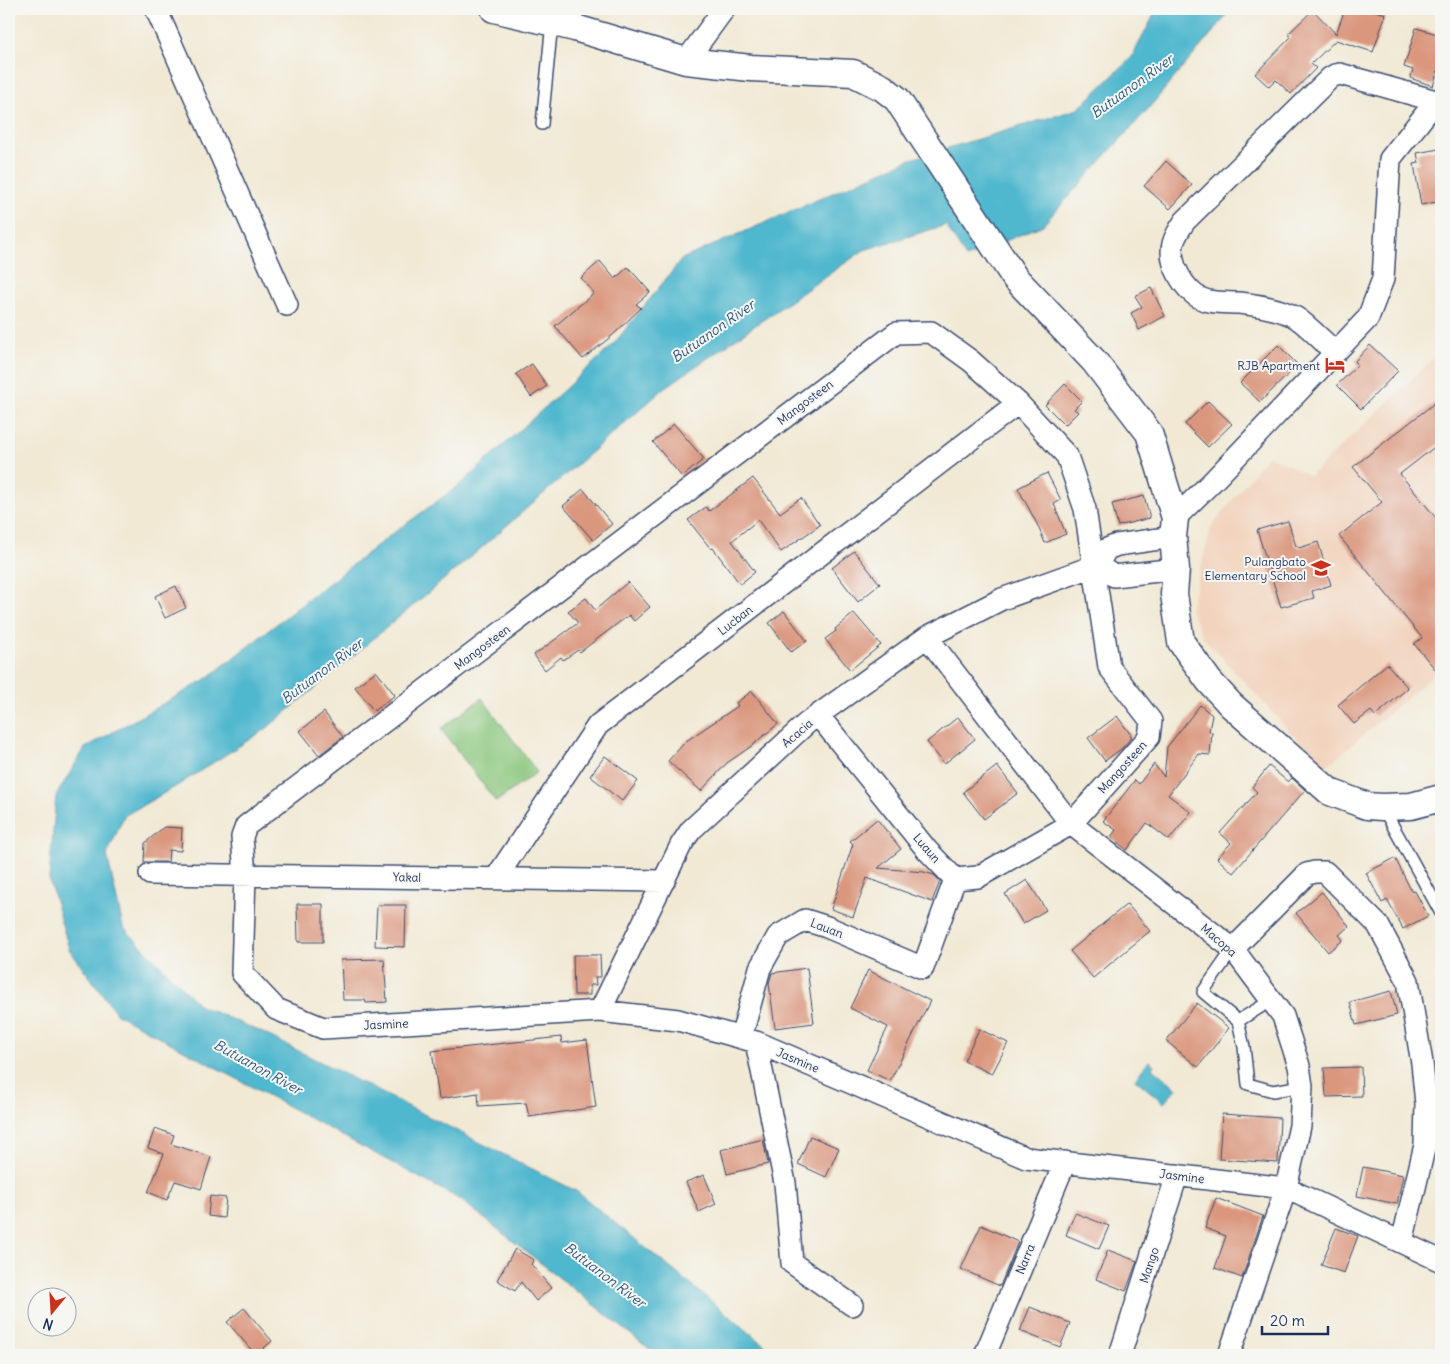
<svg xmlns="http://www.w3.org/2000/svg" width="1450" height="1364" viewBox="0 0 1450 1364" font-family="Delius,sans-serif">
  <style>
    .built { fill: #f2d4be }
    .green { fill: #89c67b; stroke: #527a6c }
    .water { fill: #50b7ce; stroke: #367396 }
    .building { fill: #da977e }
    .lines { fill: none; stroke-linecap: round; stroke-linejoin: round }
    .service-casing { stroke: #3b4b70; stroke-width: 14 }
    .minor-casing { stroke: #3b4b70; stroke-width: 24 }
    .tertiary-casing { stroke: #3b4b70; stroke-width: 29 }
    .service { stroke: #fff; stroke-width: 11 }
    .minor { stroke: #fff; stroke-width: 21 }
    .tertiary { stroke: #fff; stroke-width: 26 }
    .labels { text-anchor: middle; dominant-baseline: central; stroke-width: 4; stroke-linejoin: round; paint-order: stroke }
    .poi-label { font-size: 12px; fill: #1b2f5e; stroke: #f6f6f2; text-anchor: end }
    .street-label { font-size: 12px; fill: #1b2f5e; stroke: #f6f6f2 }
    .water-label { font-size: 14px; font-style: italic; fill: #2b5880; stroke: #f6f6f2 }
  </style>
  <rect width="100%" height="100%" fill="#f6f6f2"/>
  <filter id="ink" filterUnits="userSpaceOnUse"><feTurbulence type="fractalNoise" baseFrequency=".02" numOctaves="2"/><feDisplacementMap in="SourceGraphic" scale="10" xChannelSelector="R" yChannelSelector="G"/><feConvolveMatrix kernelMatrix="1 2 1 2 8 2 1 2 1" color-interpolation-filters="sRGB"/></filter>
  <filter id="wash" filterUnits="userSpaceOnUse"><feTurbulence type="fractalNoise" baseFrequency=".0096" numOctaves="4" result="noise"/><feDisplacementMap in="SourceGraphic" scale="20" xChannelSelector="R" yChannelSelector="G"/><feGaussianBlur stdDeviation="1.12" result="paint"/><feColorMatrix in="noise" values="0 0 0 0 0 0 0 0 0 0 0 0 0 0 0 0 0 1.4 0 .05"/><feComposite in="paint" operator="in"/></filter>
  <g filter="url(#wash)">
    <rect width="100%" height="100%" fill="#f1e9d4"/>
    <path class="built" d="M 1441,351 L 1441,668 L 1326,767 L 1294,736 L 1203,637 L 1190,609 L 1211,527 L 1268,455 L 1310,476 Z"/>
    <path class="green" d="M 482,698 L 537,772 L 496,802 L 441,729 Z"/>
    <path class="water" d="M 1157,9 L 1229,9 L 1224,19 L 1148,109 L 1043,225 L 966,258 L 946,225 L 864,250 L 666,387 L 472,556 L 266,729 L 175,787 L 124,816 L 107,855 L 123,927 L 200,1006 L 257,1030 L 576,1191 L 777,1355 L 657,1355 L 461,1200 L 117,1014 L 69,949 L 49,879 L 56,796 L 85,748 L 205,680 L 388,537 L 461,484 L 612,346 L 682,259 L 908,160 L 1078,109 L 1132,57 Z
      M 1149,1061 L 1154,1065 L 1152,1068 L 1177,1088 L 1164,1103 L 1135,1079 Z"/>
    <g id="blocks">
      <path class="building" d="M 1345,9 L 1369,9 L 1386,14 L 1373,52 L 1336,40 L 1311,64 L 1316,68 L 1291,94 L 1276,80 L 1269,87 L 1255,74 L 1291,37 L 1288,34 L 1313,10 L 1336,34 Z
        M 1416,28 L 1441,35 L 1441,60 L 1433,86 L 1410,78 L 1413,70 L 1404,67 Z
        M 1439,149 L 1441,160 L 1441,201 L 1421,205 L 1414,164 L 1419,163 L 1417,153 Z
        M 1166,161 L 1192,185 L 1170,209 L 1144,186 Z
        M 600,261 L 615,279 L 628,267 L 650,292 L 636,304 L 641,308 L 613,335 L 583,359 L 555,326 L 594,293 L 581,278 Z
        M 1151,288 L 1165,316 L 1139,330 L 1131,313 L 1142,307 L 1135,296 Z
        M 1278,345 L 1298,365 L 1260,402 L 1240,383 Z
        M 1370,345 L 1398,371 L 1361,409 L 1337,385 L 1358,365 L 1355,361 Z
        M 532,364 L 547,386 L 531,397 L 516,374 Z
        M 1065,384 L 1082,401 L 1074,409 L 1078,412 L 1065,425 L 1045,405 Z
        M 1441,398 L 1441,442 L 1400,474 L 1441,524 L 1441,676 L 1414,644 L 1422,638 L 1339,536 L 1382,502 L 1353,467 Z
        M 1208,401 L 1232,424 L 1208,447 L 1185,424 Z
        M 674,424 L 704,459 L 682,477 L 653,442 Z
        M 1047,473 L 1061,500 L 1054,504 L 1066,534 L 1045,543 L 1037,524 L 1018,488 Z
        M 753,478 L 780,513 L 801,498 L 820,525 L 781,552 L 758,520 L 732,541 L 755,572 L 740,584 L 713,548 L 711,549 L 688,520 L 706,507 L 709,511 Z
        M 583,489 L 612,524 L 593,540 L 563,506 Z
        M 1144,496 L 1150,518 L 1118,526 L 1112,504 Z
        M 1288,521 L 1296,546 L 1298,546 L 1299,548 L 1318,542 L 1331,585 L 1312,591 L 1314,598 L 1281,607 L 1257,530 Z
        M 854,551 L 880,584 L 858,602 L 832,568 Z
        M 628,582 L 650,607 L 634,621 L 629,615 L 580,652 L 578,650 L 563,660 L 561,657 L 545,670 L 534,655 L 578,623 L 568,611 L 586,598 L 595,610 Z
        M 176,586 L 186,608 L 165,618 L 155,596 Z
        M 784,611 L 807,641 L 791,652 L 769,623 Z
        M 854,613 L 881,645 L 850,670 L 825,639 L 836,631 L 835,629 Z
        M 1387,664 L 1408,688 L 1375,716 L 1371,711 L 1354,724 L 1338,705 Z
        M 376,671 L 395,695 L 374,711 L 355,687 Z
        M 752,691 L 778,724 L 756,742 L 756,743 L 727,763 L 701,791 L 668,761 L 686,741 L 738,706 L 736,703 Z
        M 1200,705 L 1212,715 L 1209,731 L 1212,732 L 1210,755 L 1199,754 L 1168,795 L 1191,812 L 1169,840 L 1147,823 L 1127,850 L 1111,837 L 1116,830 L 1103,821 L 1135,780 L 1139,784 L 1154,764 L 1164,777 L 1167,747 Z
        M 324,712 L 343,737 L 319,755 L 300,731 Z
        M 1117,716 L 1131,735 L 1131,738 L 1121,749 L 1105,761 L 1088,738 Z
        M 958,717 L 975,739 L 944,764 L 927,742 Z
        M 605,756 L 638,781 L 622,801 L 590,776 Z
        M 997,766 L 1018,793 L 984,819 L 963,792 Z
        M 1269,766 L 1288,782 L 1292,778 L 1305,790 L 1233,873 L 1217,858 L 1231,843 L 1220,833 L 1257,792 L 1252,787 Z
        M 877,819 L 901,849 L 878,868 L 924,872 L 934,875 L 940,881 L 932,902 L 867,878 L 853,917 L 831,909 L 853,844 L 850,841 Z
        M 164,827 L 182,828 L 181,851 L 169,850 L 168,862 L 144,862 L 145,843 Z
        M 1395,858 L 1412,892 L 1415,891 L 1428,916 L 1403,929 L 1387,900 L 1382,903 L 1366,873 Z
        M 1027,880 L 1046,910 L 1023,924 L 1005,894 Z
        M 1322,892 L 1349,926 L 1339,935 L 1343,940 L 1328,952 L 1296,913 Z
        M 297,904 L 323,904 L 323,942 L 298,942 Z
        M 1127,904 L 1150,931 L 1093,978 L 1070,951 Z
        M 377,905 L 406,905 L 405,947 L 375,946 Z
        M 573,955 L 600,955 L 601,977 L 595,977 L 596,985 L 590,985 L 590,995 L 574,995 Z
        M 384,959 L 387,1002 L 366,1003 L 365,1000 L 343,1000 L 341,960 Z
        M 807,968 L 814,1023 L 775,1028 L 769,983 L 772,973 Z
        M 868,970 L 930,1001 L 890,1081 L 867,1070 L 888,1027 L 850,1008 Z
        M 1391,991 L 1397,1015 L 1356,1025 L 1350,1002 Z
        M 1197,1003 L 1229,1028 L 1198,1067 L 1166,1041 Z
        M 979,1029 L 1008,1043 L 992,1074 L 964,1061 Z
        M 561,1037 L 562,1043 L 587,1040 L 596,1107 L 529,1117 L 526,1103 L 479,1106 L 478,1093 L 439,1099 L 432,1051 Z
        M 1361,1067 L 1362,1096 L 1326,1097 L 1324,1068 Z
        M 1222,1114 L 1280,1118 L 1278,1163 L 1219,1159 Z
        M 155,1128 L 174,1135 L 171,1144 L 211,1157 L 201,1189 L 175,1181 L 167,1200 L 148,1192 L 164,1154 L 148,1148 Z
        M 810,1136 L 839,1148 L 826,1177 L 798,1164 Z
        M 763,1139 L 768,1164 L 727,1174 L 721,1150 Z
        M 1363,1167 L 1403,1175 L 1397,1204 L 1357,1196 Z
        M 704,1175 L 716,1204 L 699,1212 L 686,1182 Z
        M 210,1196 L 226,1198 L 224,1218 L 208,1216 Z
        M 1216,1198 L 1263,1216 L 1242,1278 L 1215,1268 L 1226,1236 L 1205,1228 Z
        M 1075,1213 L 1109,1226 L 1099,1249 L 1066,1235 Z
        M 981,1225 L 1018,1242 L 1000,1286 L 961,1269 Z
        M 1336,1228 L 1358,1236 L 1344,1273 L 1321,1265 Z
        M 515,1249 L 534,1260 L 531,1264 L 551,1288 L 536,1301 L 521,1282 L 515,1291 L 497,1280 Z
        M 1108,1250 L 1137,1261 L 1126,1291 L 1096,1279 Z
        M 1030,1307 L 1070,1323 L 1060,1347 L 1020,1331 Z
        M 244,1308 L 272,1341 L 256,1355 L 227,1322 Z"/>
    </g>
  </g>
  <g filter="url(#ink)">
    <use href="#blocks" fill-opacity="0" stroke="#3b4b70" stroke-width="1"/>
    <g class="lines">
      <defs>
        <path id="service" d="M 575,28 L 577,9
          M 542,124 L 552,22
          M 1383,808 L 1441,913
          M 1233,949 L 1203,992 L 1238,1021 L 1244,1047 L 1248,1084 L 1273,1091 L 1302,1086
          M 1238,1021 L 1272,1000"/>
        <path id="minor" d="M 156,9 L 287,305
          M 686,61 L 724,9
          M 1335,352 C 1323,342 1307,324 1295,317 C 1279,308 1257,305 1239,303 C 1225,302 1207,304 1195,295 C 1186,288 1179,277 1175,267 C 1168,248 1174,237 1185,221 L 1330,78 L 1335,75 L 1340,74 L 1436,101
          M 1175,518 L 1214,480 L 1368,318 L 1383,279 L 1390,159 L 1436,101 L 1441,100
          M 1097,565 L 1107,549 L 1117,545 L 1173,537
          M 1097,565 L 1114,576 L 1176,569
          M 927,637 L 1071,824 L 1233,949 L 1283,1016 L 1299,1066 L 1302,1086 L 1300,1126 L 1286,1188 L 1229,1355
          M 818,715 L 927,850 L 955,879 L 978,877 L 1071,824 L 1149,737 L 1151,721 L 1109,667 L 1085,509 L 1067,456 L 1018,403 L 971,361 L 931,332 L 896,333 L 246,826 L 242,837 L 245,875 L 242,973 L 276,1009 L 323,1028 L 600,1011 L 678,1020 L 756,1042 L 1026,1158 L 1286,1188 L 1441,1261
          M 150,874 L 664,881
          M 496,878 L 598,725 L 1018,403
          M 1233,949 L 1307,874 L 1315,872 L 1325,872 L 1378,925 L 1408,981 L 1422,1063 L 1426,1104 L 1425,1145 L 1402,1242
          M 600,1011 L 681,845 L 691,830 L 807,723 L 927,637 L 1002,599 L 1097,565
          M 741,1038 L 760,968 L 778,936 L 805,920 L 827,927 L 923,968 L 955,879
          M 756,1042 L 785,1183 L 792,1263 L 852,1305
          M 985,1355 L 1065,1162
          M 1120,1355 L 1177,1175"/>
        <path id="tertiary" d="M 494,9 L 575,28 L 686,61 L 751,68 L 853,73 L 883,88 L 897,99 L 1015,278 L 1094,361 L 1149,433 L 1175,518 L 1173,537 L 1176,569 L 1174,594 L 1181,642 L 1209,681 L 1231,705 L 1330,792 L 1367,806 L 1382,807 L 1411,806 L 1441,798"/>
      </defs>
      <use href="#service" class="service-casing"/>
      <use href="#minor" class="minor-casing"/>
      <use href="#tertiary" class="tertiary-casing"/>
      <use href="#service" class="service"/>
      <use href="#minor" class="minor"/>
      <use href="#tertiary" class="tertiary"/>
    </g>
  </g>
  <defs>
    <symbol id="hotel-bare" viewBox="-9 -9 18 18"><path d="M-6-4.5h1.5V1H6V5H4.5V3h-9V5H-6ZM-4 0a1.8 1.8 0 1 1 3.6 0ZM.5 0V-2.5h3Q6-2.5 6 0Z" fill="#c8321e" stroke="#f6f6f2" stroke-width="2.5" paint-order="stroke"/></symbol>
    <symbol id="school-bare" viewBox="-9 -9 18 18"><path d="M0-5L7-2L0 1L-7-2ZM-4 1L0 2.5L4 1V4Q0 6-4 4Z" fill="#c8321e" stroke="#f6f6f2" stroke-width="2.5" paint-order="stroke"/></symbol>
  </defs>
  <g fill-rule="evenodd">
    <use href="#hotel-bare" x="1321" y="351" width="28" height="28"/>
    <use href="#school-bare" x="1307" y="554" width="28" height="28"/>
  </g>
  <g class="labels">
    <g class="poi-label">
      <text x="1320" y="365">RJB Apartment</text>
      <text x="1306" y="561">Pulangbato<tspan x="1306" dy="14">Elementary School</tspan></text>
    </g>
    <g class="street-label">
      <text transform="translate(805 402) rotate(-37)">Mangosteen</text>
      <text transform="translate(735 620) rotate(-38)">Lucban</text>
      <text transform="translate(482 647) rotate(-37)">Mangosteen</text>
      <text transform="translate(797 733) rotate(-41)">Acacia</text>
      <text transform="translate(1122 767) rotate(-48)">Mangosteen</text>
      <text transform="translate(927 848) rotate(49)">Luaun</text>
      <text transform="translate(407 877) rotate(1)">Yakal</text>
      <text transform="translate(827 928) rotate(21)">Lauan</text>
      <text transform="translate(1219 940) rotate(41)">Macopa</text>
      <text transform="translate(386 1024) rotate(-3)">Jasmine</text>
      <text transform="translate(798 1060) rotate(23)">Jasmine</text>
      <text transform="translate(1182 1176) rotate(7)">Jasmine</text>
      <text transform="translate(1025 1259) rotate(-68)">Narra</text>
      <text transform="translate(1149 1265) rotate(-72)">Mango</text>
    </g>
    <g class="water-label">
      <text transform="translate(1132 86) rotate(-36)">Butuanon River</text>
      <text transform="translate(713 331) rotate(-35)">Butuanon River</text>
      <text transform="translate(322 671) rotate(-37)">Butuanon River</text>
      <text transform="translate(258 1067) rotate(29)">Butuanon River</text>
      <text transform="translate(605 1275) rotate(37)">Butuanon River</text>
    </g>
  </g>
  <rect width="1450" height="1364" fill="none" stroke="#f6f6f2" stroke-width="30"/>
  <g transform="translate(52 1312) rotate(198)"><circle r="24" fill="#f6f6f2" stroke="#9ea6b7"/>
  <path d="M0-4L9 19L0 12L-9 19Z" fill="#c8321e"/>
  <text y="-8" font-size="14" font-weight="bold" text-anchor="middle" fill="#1b2f5e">N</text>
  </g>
  <path d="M1262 1326v8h66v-8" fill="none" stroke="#1b2f5e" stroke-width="2.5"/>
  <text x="1270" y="1326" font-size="15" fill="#1b2f5e" stroke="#f6f6f2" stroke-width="4" paint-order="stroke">20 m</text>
</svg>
